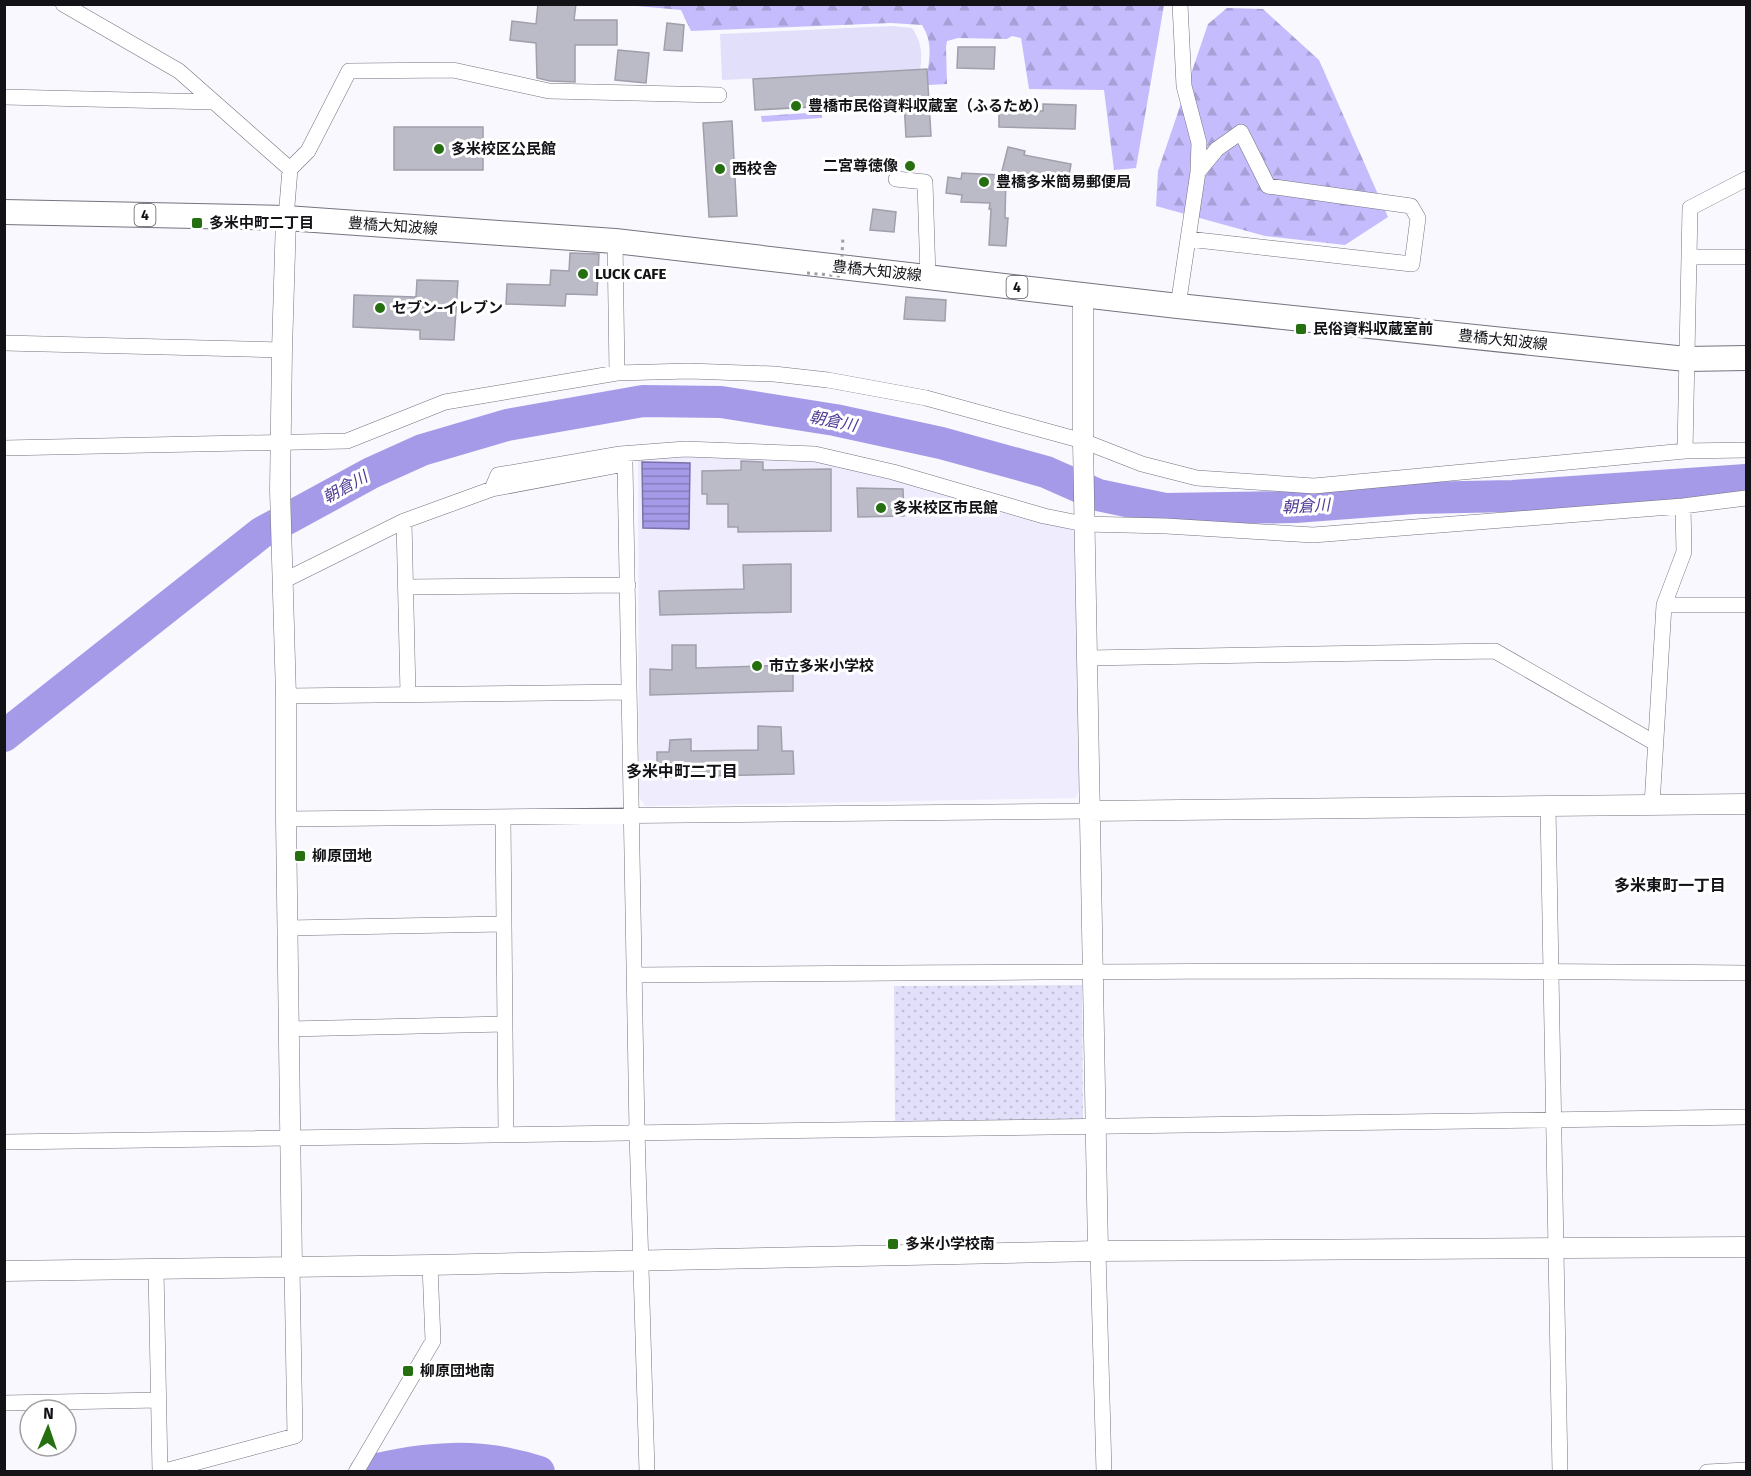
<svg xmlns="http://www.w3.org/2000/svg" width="1751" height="1476" viewBox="0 0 1751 1476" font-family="'Fira Sans','Noto Sans JP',sans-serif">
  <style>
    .built { fill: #eeecfd }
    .grass { fill: #e2dffa }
    .forest { fill: url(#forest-firs) }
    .park { fill: url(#park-dots) }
    .water { fill: url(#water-rules); stroke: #7971a9; stroke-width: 1.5 }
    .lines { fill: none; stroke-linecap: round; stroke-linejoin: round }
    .river { stroke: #a59ae8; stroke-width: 32 }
    .building { fill: #bbbac7; stroke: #a09fab; stroke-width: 1.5 }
    .minor-casing { stroke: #74737f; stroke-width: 16 }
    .tertiary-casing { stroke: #74737f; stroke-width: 21 }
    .primary-casing { stroke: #74737f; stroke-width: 26 }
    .minor { stroke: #fff; stroke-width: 15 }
    .tertiary { stroke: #fff; stroke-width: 20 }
    .primary { stroke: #fff; stroke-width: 24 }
    .path-bridge { stroke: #9e9ea3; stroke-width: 3; stroke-dasharray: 3 4.5; stroke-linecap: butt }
    .poi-dot { fill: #256f10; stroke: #fff; stroke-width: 2 }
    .labels { text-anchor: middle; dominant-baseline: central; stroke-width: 6; stroke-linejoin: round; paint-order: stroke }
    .shield { fill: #fff; stroke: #5a595d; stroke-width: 1.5 }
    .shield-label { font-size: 14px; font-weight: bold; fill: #131217 }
    .poi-label { font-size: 15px; font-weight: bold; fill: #131217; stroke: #fff; text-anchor: start }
    .street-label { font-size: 15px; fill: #131217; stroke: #fff }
    .water-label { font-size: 16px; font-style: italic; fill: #4f3994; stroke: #fff }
    .neighbourhood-label { font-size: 16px; font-weight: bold; fill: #131217; stroke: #fff }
  </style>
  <defs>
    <pattern id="forest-firs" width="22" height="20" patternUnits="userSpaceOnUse" patternTransform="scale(1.5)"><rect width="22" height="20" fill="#c4bcfd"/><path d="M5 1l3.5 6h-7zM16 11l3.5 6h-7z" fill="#a8a1d8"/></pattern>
    <pattern id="park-dots" width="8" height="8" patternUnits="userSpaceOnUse" patternTransform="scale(1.5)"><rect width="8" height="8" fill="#e2dffa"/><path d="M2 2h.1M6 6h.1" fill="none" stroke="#c1bed6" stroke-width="1.8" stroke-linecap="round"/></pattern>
    <pattern id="water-rules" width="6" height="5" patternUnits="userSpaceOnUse" patternTransform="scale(1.5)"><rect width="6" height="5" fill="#a59ae8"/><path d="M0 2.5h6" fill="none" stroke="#857cbb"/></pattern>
  </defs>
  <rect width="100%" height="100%" fill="#f8f8fe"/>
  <path class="built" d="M 688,452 L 814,457 L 1076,531 L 1079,791 L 1076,798 L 645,806 L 639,797 L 638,459 Z"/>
  <path class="grass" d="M 892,26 L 912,28 C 921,41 923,54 920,70 L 722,80 L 720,34 Z"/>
  <path class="forest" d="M 626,5 L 1164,5 L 1136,168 L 1114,170 L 1104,90 L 1029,89 L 1021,38 L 1012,36 L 1007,39 L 958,38 L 947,41 L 946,47 L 947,84 L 928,85 C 926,61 936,48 922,25 L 891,23 L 691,31 L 681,10 Z
    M 1227,8 L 1263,9 L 1319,60 L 1388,217 L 1345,245 L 1265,236 L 1156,206 L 1158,171 L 1208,24 Z
    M 822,112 L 822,118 L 762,122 L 761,116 Z"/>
  <path class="park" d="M 1082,985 L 1083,1119 L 895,1121 L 894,986 Z"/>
  <path class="water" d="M 642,462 L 690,463 L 689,529 L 643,528 Z"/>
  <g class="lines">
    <path class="river" d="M 4,736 L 261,533 L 371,473 L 422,450 L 507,425 L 643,401 L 721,402 L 835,420 L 941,443 L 1046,472 L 1098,495 L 1165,509 L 1295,507 L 1414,498 L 1513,496 L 1746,480
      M 365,1472 C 424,1457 480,1452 539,1472"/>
  </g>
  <path class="building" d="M 538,4 L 576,4 L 574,20 L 617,20 L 617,45 L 575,45 L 575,82 L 550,81 L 537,78 L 536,43 L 510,40 L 512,21 L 536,24 Z
    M 667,23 L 684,25 L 682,51 L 664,50 Z
    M 958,47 L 995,47 L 994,69 L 957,68 Z
    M 618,50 L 649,53 L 646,83 L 615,80 Z
    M 927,69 L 931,136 L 906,137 L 904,102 L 755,110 L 753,79 Z
    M 1043,104 L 1076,105 L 1075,129 L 999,127 L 999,109 L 1043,111 Z
    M 732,121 L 737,216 L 709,217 L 703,123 Z
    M 394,127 L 483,127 L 483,170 L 394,170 Z
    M 1008,147 L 1025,151 L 1024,155 L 1071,164 L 1067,187 L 1019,178 L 1018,181 L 1006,178 L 1005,218 L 1008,218 L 1006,246 L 989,245 L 991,209 L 989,209 L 990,203 L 961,202 L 962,195 L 946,193 L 948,177 L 961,179 L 962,173 L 1001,175 Z
    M 873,209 L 896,212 L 894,232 L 870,230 Z
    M 570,253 L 599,254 L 597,295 L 566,294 L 565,306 L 506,304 L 507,284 L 550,285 L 551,270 L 569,271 Z
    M 417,280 L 458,281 L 454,340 L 420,339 L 420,330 L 353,327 L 354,295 L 416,297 Z
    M 906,297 L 946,300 L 945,321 L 904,319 Z
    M 741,461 L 763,462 L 763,470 L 831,469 L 831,531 L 738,532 L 738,527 L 728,527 L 728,504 L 707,504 L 707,494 L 702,494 L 702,471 L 741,470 Z
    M 857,488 L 903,489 L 904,516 L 858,517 Z
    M 791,564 L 791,612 L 660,615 L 659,591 L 744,589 L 743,565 Z
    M 672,645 L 696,645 L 696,668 L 793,665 L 793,691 L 650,695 L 650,669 L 672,670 Z
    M 758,726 L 781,727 L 782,751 L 793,751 L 794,774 L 657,777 L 657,752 L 669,752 L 670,740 L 691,739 L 691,751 L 758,750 Z"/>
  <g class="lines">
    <defs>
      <path id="minor" d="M 63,4 L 179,71 L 290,169 L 286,218
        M 4,97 L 214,102
        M 290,169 L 308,151 L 349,71 L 453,70 L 549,91 L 719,95
        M 896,179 L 925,182 L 928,277
        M 1188,239 L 1412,264 L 1418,218 L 1411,206 L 1268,186 L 1241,132 L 1217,149 L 1198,172
        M 615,241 L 617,373
        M 1690,257 L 1746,257
        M 1178,306 L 1198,172 L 1199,143 L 1184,86 L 1180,4
        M 4,343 L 282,350
        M 4,448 L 347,441 L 445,402 L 617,373 L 689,371 L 774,374 L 828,380 L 926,398 L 1083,441 L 1142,464 L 1197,478 L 1314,486 L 1685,451 L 1746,450
        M 1685,451 L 1690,208 L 1746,179
        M 492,489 L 498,475 L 620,454 L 685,449 L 815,454 L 893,472 L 1044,516 L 1084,524 L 1166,526 L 1313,535 L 1683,506 L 1746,498
        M 404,521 L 408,694
        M 283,581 L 404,521 L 492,489 L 625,464 L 637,1131 L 647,1472
        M 406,587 L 628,585
        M 1664,605 L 1746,605
        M 1087,658 L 1495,651 L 1655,743
        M 286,696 L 628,692
        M 1652,805 L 1664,605 L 1684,552 L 1683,506
        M 1548,807 L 1560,1472
        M 503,818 L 506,1133
        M 286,819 L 1090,811
        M 287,928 L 503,924
        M 634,975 C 1005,972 1376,969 1746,973
        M 289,1029 L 505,1024
        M 4,1142 C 585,1130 1166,1129 1746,1117
        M 1098,1251 L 1104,1472
        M 156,1269 L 160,1472
        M 4,1403 L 159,1400
        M 161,1472 L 295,1436 L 292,1267
        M 356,1472 L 433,1341 L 430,1265
        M 1707,1472 L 1746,1470"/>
      <path id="tertiary" d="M 286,218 L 282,350 L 280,490 L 286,696 L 286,819 L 292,1267
        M 1083,294 L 1083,441 L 1098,1251
        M 1090,811 L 1746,804
        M 4,1271 L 430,1265 L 1098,1251 L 1746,1247"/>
      <path id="primary" d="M 4,212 L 286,218 L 615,241 L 1178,306 L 1686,359 L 1746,358"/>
    </defs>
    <use href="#minor" class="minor-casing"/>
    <use href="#tertiary" class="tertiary-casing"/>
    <use href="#primary" class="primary-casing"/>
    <use href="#minor" class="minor"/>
    <use href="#tertiary" class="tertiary"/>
    <use href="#primary" class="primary"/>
    <path class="path-bridge" d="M 807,273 L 841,276 L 843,236"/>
  </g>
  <g class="poi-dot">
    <circle cx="796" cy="106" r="6"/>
    <circle cx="439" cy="149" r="6"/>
    <circle cx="910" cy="166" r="6"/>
    <circle cx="720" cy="169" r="6"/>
    <circle cx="984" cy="182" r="6"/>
    <rect x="191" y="217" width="12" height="12" rx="3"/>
    <circle cx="583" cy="274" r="6"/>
    <circle cx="380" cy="308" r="6"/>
    <rect x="1295" y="323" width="12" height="12" rx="3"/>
    <circle cx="881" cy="508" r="6"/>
    <circle cx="757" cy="666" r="6"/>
    <rect x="294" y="850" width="12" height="12" rx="3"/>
    <rect x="887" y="1238" width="12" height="12" rx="3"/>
    <rect x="402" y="1365" width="12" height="12" rx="3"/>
  </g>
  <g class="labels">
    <g class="shield">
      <rect x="134.5" y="204" width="21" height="22" rx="4.5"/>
      <rect x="1006.5" y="276" width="21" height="22" rx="4.5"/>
    </g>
    <g class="shield-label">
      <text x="145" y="215">4</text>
      <text x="1017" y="287">4</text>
    </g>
    <g class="poi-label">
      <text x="808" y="106">豊橋市民俗資料収蔵室（ふるため）</text>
      <text x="451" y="149">多米校区公民館</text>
      <text x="898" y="166" text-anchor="end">二宮尊徳像</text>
      <text x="732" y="169">西校舎</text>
      <text x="996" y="182">豊橋多米簡易郵便局</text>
      <text x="209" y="223">多米中町二丁目</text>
      <text x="595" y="274">LUCK CAFE</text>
      <text x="392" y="308">セブン-イレブン</text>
      <text x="1313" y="329">民俗資料収蔵室前</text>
      <text x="893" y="508">多米校区市民館</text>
      <text x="769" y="666">市立多米小学校</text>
      <text x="312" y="856">柳原団地</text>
      <text x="905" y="1244">多米小学校南</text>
      <text x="420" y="1371">柳原団地南</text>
    </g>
    <g class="street-label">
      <text transform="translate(393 226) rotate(4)">豊橋大知波線</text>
      <text transform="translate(877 271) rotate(6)">豊橋大知波線</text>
      <text transform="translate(1503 340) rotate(6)">豊橋大知波線</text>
    </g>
    <g class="water-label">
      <text transform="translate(833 421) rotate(11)">朝倉川</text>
      <text transform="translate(345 487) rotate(-29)">朝倉川</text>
      <text transform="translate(1306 506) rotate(-3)">朝倉川</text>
    </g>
    <g class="neighbourhood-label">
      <text x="682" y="771">多米中町二丁目</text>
      <text x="1670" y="885">多米東町一丁目</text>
    </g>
  </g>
  <rect width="1751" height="1476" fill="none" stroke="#131217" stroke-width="12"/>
  <g transform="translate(48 1428) rotate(2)"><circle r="28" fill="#ffffff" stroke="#a1a0a2" stroke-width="1.5"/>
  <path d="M0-4.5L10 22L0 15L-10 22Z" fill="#256f10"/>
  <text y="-9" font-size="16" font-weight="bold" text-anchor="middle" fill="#131217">N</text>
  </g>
</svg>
